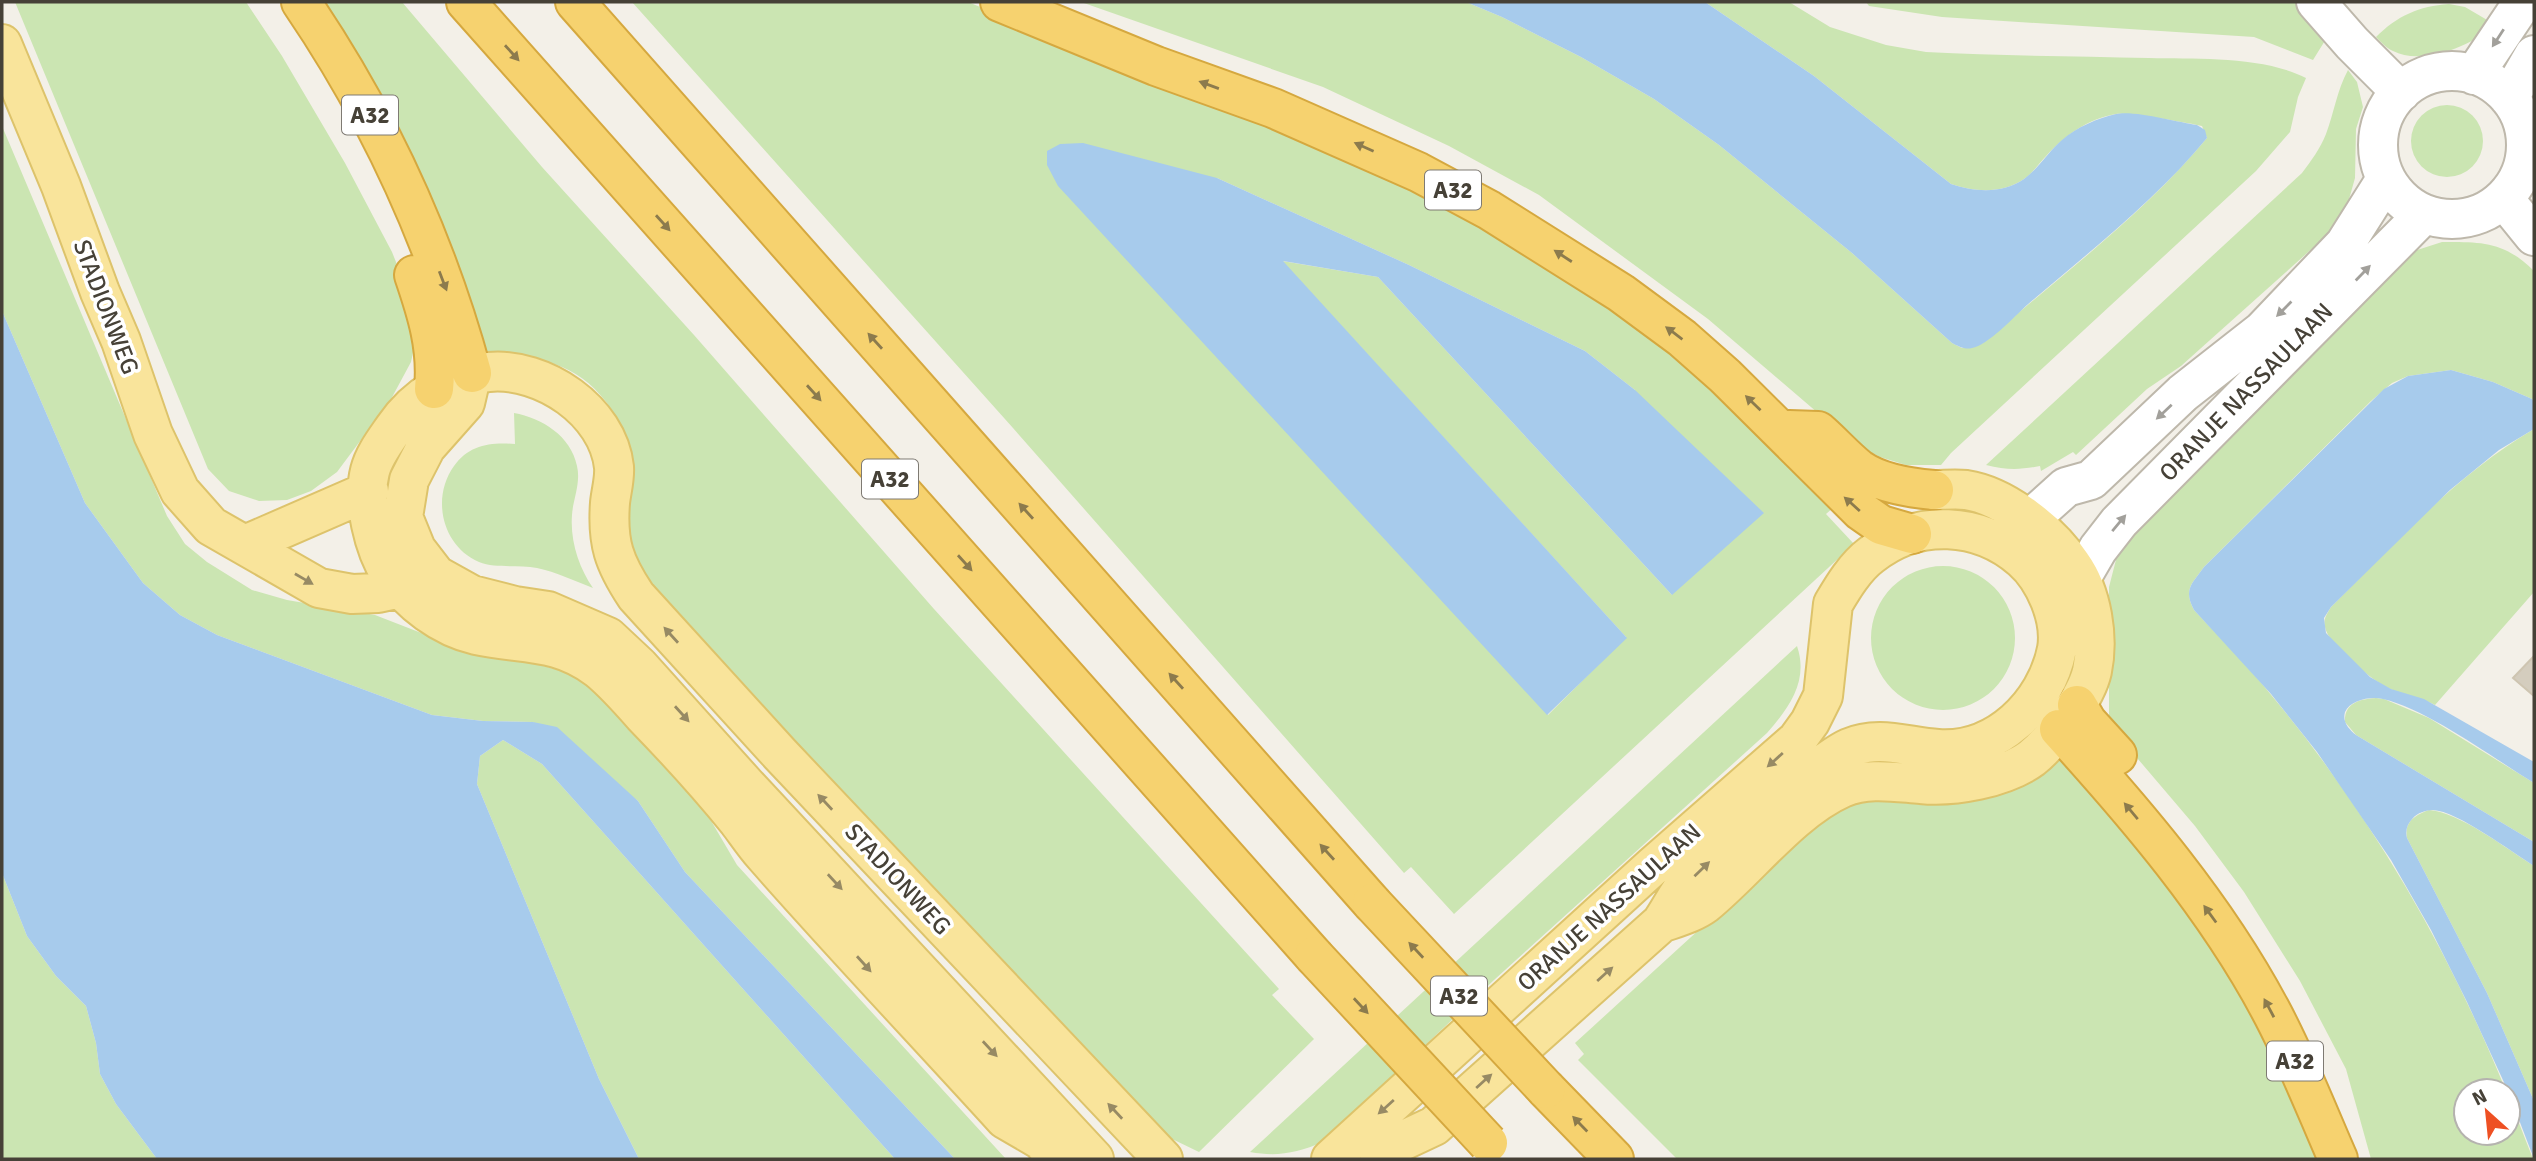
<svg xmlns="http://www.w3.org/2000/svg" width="2536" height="1161" viewBox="0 0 2536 1161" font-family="Signika,sans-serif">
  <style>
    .green { fill: #cbe5b2; fill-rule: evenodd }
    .water { fill: #a7cbec }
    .building { fill: #d4cdbe; stroke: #cec5b1; stroke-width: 2 }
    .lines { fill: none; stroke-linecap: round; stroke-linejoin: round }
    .minor-casing { stroke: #beb8ab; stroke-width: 42 }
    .major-casing { stroke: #ddc36b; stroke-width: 42 }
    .highway-casing { stroke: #d5a83f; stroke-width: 42 }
    .minor { stroke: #fff; stroke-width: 38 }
    .major { stroke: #f9e49b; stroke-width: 38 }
    .highway { stroke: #f6d26f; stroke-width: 38 }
    .highway-bridge-casing { stroke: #d5a83f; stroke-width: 42; stroke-linecap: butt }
    .highway-bridge { stroke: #f6d26f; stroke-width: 38 }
    .oneway { fill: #a2a09b }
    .oneway2 { fill: #8c7b4d }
    .oneway3 { fill: #978a64 }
    .labels { text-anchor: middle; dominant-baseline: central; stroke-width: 7; stroke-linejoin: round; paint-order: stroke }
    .shield { fill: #fff; stroke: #7e7a73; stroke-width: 2 }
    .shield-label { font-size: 23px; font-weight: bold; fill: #464137 }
    .street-label { font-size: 24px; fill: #464137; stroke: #fff }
  </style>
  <rect width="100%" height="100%" fill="#f3f0e8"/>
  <path class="green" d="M 15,2 L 246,2 L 282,56 L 345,163 L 392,252 L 412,302 L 418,329 L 411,362 L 390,401 L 337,472 L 311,491 L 287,500 L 259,501 L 229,491 L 208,469 Z
    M 319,2 L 402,2 L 542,167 L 694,335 L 934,609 L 1279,989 L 1272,995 L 1314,1039 L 1199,1152 L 1168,1137 L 647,588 C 642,579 635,570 631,560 C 619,529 634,495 633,464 C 633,449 625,431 617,418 C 584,363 544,357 484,354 Z
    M 632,2 L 968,2 L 1343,156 L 1481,219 L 1608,301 L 1672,353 L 1765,436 L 1834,507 L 1826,514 L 1854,544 L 1454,914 L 1411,867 L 1404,873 L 1013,428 ZM 1217,178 L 1409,265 L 1585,351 L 1635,390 L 1672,595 L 1378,277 L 1282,261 L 1626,637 L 1548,715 Z
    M 1081,2 L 1466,2 L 1502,17 L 1581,57 L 1654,99 L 1719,145 L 1852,253 L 1952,343 L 1962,348 L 1983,343 C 2059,277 2143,215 2207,138 L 2202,126 C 2190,123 2126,112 2116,114 C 2089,118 2064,136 2047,155 C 2039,163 2033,173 2024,179 C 2003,194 1974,192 1951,184 L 1814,76 L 1705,2 L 1789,2 L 1830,27 L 1886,45 L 1926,52 C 2000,56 2075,56 2149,58 C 2198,59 2263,56 2306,78 L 2298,97 L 2290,132 L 2256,171 L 1951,453 L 1941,465 L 1906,465 L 1880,457 L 1853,443 L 1708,319 L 1539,195 L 1449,146 L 1323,87 Z
    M 1866,2 L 2298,2 L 2326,39 L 2313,60 L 2254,37 L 1942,17 L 1869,6 Z
    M 2449,4 L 2465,7 L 2494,24 C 2475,46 2421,66 2393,51 C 2386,48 2381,42 2376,37 C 2397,16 2419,6 2449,4 Z
    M 2348,70 L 2357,82 L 2363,107 L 2356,129 L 2355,178 L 2346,210 L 2337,222 L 2325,237 L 2181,366 L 2147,389 L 2076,455 L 2073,452 L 2041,471 L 2040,466 C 2020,470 2006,470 1986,465 L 2302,173 C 2311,161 2320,149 2326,134 C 2334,113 2337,90 2348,70 Z
    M2411 141a36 36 0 1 1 72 0a36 36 0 1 1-72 0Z
    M 2,126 L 167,516 L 185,544 L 207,562 L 252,590 L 287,600 L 375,615 L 478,655 L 534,663 L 568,673 L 593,684 L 690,785 L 737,865 L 1006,1159 L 955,1159 L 685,872 L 638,801 L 533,722 L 483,721 L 432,715 L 217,635 L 180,615 L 143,583 L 85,503 L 2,311 Z
    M 2442,242 C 2481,242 2504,241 2534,271 L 2534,402 L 2532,399 L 2493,382 L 2451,370 L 2408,376 L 2392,383 L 2371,401 L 2204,567 C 2192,584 2183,589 2194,610 C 2220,638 2248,666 2272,696 C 2371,815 2448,948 2506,1091 L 2466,1091 L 2466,1133 L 2508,1133 L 2508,1095 L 2533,1159 L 2371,1159 L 2346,1069 L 2300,981 L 2244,892 L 2195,826 L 2109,725 L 2109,587 L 2118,552 L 2136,525 L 2411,252 Z
    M 514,413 C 542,418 571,436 577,466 C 581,483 573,499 572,515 C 570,541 579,568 593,588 C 575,581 556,572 537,568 C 519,564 496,569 479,562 C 442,546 431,498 454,466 C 469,445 490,442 515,444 Z
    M 2534,429 L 2534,592 L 2435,705 C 2420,697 2404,695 2388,688 C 2372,680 2328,645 2325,627 C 2323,619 2327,614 2331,607 C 2395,543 2456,475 2534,429 Z
    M1871 638a72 72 0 1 1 144 0a72 72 0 1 1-144 0Z
    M 1797,646 C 1809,681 1789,708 1767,733 L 1494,980 L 1323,1142 C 1297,1153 1277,1157 1250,1152 Z
    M 2376,698 L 2384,699 L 2429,718 L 2534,783 L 2534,842 L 2356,735 L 2345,722 C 2344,703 2360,699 2376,698 Z
    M 503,740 L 542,764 L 895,1159 L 639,1159 L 599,1079 L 477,784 L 480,756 Z
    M 2063,757 L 2172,888 L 2250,1008 L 2321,1159 L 1677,1159 L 1578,1060 L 1584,1054 L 1575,1043 L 1819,820 L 1850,804 L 1877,798 L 2047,768 Z
    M 2429,810 C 2459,812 2507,849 2534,866 L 2534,1101 L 2487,993 L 2407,838 C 2404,822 2415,815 2429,810 Z
    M 2,873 L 27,936 L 56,976 L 86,1006 L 96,1043 L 100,1074 L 116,1104 L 157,1159 L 2,1159 Z"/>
  <path class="water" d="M 1466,2 L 1705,2 L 1814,76 L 1951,184 C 1974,192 2003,194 2024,179 C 2039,168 2049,151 2062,140 C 2077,127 2098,118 2116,114 C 2134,110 2177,122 2197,125 L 2205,130 L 2207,138 C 2155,201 2089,252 2027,305 C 2015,316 1987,346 1972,348 C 1965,350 1958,346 1952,343 L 1852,253 L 1719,145 L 1654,99 L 1581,57 L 1502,17 Z
    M 1083,143 L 1217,178 L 1409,265 L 1585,351 L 1635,390 L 1764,513 L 1672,595 L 1378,277 L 1283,261 L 1627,638 L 1547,715 L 1058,186 L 1047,165 L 1047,151 L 1060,144 Z
    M 2,311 L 85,503 L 143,583 L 180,615 L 217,635 L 432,715 L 483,721 L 533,722 L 557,727 L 638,801 L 685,872 L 955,1159 L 895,1159 L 542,764 L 503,740 L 480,756 L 477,784 L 599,1079 L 639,1159 L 157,1159 L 116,1104 L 100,1074 L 96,1043 L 86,1006 L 56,976 L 27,936 L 2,873 Z
    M 2451,370 L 2493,382 L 2532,399 L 2534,402 L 2534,429 L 2499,450 L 2450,490 L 2331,607 L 2324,618 L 2326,633 L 2370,677 L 2391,689 L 2424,699 L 2534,762 L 2534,783 C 2493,758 2429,710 2383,699 C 2371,696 2350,700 2345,712 C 2342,722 2349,729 2356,735 L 2534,842 L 2534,866 C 2512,852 2457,811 2433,810 C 2426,810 2417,813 2413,818 C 2407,824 2405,831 2407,838 L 2487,993 L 2534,1101 L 2534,1159 L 2508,1091 L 2467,1002 L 2431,930 L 2391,860 L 2317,752 L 2271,694 L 2194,610 C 2183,589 2192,584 2204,567 L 2384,389 L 2408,376 Z"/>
  <path class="building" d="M 2534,656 L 2534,696 L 2513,678 Z"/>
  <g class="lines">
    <defs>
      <path id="minor" d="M 2316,2 L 2352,43 L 2401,92
        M2378 145a74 74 0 1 1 148 0a74 74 0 1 1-148 0Z
        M 2474,75 L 2523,2
        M 2509,98 L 2534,55
        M 2504,199 L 2534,236
        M 2028,521 L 2066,487 L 2091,480 L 2183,393 L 2262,331 L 2345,244 L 2386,179
        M 2080,580 L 2098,549 L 2119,522 L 2424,214"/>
      <path id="major" d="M 2,44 L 61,186 L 100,292 L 121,341 L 153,434 L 180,491 L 211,526 L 319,588 L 352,594 L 378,593 L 401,588
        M 472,373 L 465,403 L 426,447 L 409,480 L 403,517 L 416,549 L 436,575 L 472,595 L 515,606 L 548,611 L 608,637 L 639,666 L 746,785 L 1094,1159
        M 245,545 L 369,491
        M 1661,923 C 1675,918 1693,913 1705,904 C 1748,869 1792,810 1842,788 C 1868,777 1894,782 1921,784 C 1940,786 1959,784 1978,780 C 1996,776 2017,769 2032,758 C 2053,741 2086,698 2092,671 C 2099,637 2092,593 2072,565 C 2051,533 2005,496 1966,490 C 1956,489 1944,490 1934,490
        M 1058,1159 L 1041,1140 L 1005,1119 C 925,1031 843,945 764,855 C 755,845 747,833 738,821 C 708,784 676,749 643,715 C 629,699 614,682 598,669 C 557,638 522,645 476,635 C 442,627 410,603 390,574 C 374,549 362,501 370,471 C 374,455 385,441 394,428 C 416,396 450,375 489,372 C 543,367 608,411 614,467 C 615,479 611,492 610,503 C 607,543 614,563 636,596 L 780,754 L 1163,1159
        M 1331,1159 L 1653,866 L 1797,740 L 1810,722 L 1823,696 L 1833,604 C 1843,587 1855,567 1871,555 C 1918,518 1979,522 2022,559 C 2045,579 2062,619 2057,649 C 2046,705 1996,753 1938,749 C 1907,747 1879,735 1849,748 C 1840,752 1831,759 1822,765 C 1788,788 1759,814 1729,843 C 1715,856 1700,869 1687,883 C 1677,895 1670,910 1661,923 L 1434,1126 L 1400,1142 L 1380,1159"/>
      <path id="highway" d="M 301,2 C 378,115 436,241 472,373
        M 466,2 L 1314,956
        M 575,2 L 1372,903
        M 1000,2 L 1156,66 L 1273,108 L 1418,172 L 1489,210 L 1621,293 L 1682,338 L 1725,376 L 1861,511 L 1881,525 L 1912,534
        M 414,275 C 427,313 438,348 434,389
        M 1789,430 L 1818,431 C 1832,443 1845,458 1859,469 C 1879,483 1910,488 1934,490
        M 2077,705 L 2087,722 L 2117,755
        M 2059,729 C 2137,815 2215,906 2270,1009 C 2296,1057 2316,1109 2338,1159
        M 1546,1089 L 1614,1159"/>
    </defs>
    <use href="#minor" class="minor-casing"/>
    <use href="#major" class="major-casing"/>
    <use href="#highway" class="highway-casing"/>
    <use href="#minor" class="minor"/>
    <use href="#major" class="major"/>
    <use href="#highway" class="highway"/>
    <defs>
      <path id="highway-bridge" d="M 1372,903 L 1546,1089
        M 1314,956 L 1488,1143"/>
    </defs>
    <use href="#highway-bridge" class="highway-bridge-casing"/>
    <use href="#highway-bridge" class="highway-bridge"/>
  </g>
  <defs><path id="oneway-solid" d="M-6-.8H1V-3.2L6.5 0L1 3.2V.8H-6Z" transform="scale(1.75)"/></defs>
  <g class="oneway">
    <use href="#oneway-solid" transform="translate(2498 38) rotate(123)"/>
    <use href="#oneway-solid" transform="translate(2363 273) rotate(-46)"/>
    <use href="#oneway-solid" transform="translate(2284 309) rotate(135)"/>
    <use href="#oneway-solid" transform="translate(2164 412) rotate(137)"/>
    <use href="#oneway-solid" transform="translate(2119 523) rotate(-50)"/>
  </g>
  <g class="oneway2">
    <use href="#oneway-solid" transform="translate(512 53) rotate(48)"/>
    <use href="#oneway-solid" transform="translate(1209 85) rotate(-160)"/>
    <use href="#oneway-solid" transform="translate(1364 147) rotate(-156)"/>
    <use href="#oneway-solid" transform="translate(663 223) rotate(48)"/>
    <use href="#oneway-solid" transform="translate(1563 256) rotate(-147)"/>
    <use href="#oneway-solid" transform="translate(443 281) rotate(69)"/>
    <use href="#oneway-solid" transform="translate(1674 333) rotate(-143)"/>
    <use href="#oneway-solid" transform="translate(875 341) rotate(-132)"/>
    <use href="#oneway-solid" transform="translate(814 393) rotate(48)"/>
    <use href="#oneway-solid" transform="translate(1753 403) rotate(-136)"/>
    <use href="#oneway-solid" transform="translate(1852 504) rotate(-138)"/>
    <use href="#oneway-solid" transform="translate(1026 511) rotate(-132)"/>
    <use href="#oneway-solid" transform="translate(965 563) rotate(48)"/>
    <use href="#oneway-solid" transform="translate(1176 681) rotate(-132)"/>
    <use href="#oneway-solid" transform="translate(2131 811) rotate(-130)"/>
    <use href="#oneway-solid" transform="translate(1327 852) rotate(-132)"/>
    <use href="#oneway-solid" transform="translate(2210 914) rotate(-126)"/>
    <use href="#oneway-solid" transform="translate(1416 950) rotate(-133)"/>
    <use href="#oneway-solid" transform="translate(1361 1006) rotate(47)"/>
    <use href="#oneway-solid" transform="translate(2269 1008) rotate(-118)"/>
    <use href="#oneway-solid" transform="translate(1580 1124) rotate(-134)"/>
  </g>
  <g class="oneway3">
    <use href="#oneway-solid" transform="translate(304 579) rotate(30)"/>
    <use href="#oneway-solid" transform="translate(671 635) rotate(-132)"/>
    <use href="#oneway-solid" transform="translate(682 714) rotate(48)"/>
    <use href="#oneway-solid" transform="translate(1775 760) rotate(138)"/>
    <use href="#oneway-solid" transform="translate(825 802) rotate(-133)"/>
    <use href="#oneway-solid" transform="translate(1702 869) rotate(-44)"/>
    <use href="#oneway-solid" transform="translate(835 882) rotate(47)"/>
    <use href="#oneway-solid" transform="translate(864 964) rotate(48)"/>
    <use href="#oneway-solid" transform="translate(1605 974) rotate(-42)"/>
    <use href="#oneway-solid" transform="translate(990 1049) rotate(47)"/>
    <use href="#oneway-solid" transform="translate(1484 1081) rotate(-42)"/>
    <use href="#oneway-solid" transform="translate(1386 1107) rotate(138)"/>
    <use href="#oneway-solid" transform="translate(1115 1111) rotate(-133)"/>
  </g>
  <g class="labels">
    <g class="shield">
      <rect x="342" y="95.5" width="56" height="39" rx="5"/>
      <rect x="1425" y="170.5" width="56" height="39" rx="5"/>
      <rect x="862" y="459.5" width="56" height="39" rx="5"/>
      <rect x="1431" y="976.5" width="56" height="39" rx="5"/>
      <rect x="2267" y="1041.5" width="56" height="39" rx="5"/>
    </g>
    <g class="shield-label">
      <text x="370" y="115">A32</text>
      <text x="1453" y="190">A32</text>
      <text x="890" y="479">A32</text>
      <text x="1459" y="996">A32</text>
      <text x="2295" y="1061">A32</text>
    </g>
    <g class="street-label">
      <text transform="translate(106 307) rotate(69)">STADIONWEG</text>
      <text transform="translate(2246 392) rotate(-46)">ORANJE NASSAULAAN</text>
      <text transform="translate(898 879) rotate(47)">STADIONWEG</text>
      <text transform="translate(1609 907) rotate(-42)">ORANJE NASSAULAAN</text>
    </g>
  </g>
  <rect width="2536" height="1161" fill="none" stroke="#464137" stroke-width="7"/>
  <g transform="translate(2487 1112) rotate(333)"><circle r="33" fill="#ffffff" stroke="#b5b3af" stroke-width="2"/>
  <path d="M0-5L12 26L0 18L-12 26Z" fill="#ee5023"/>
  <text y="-10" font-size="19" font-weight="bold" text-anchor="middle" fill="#464137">N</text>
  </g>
</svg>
